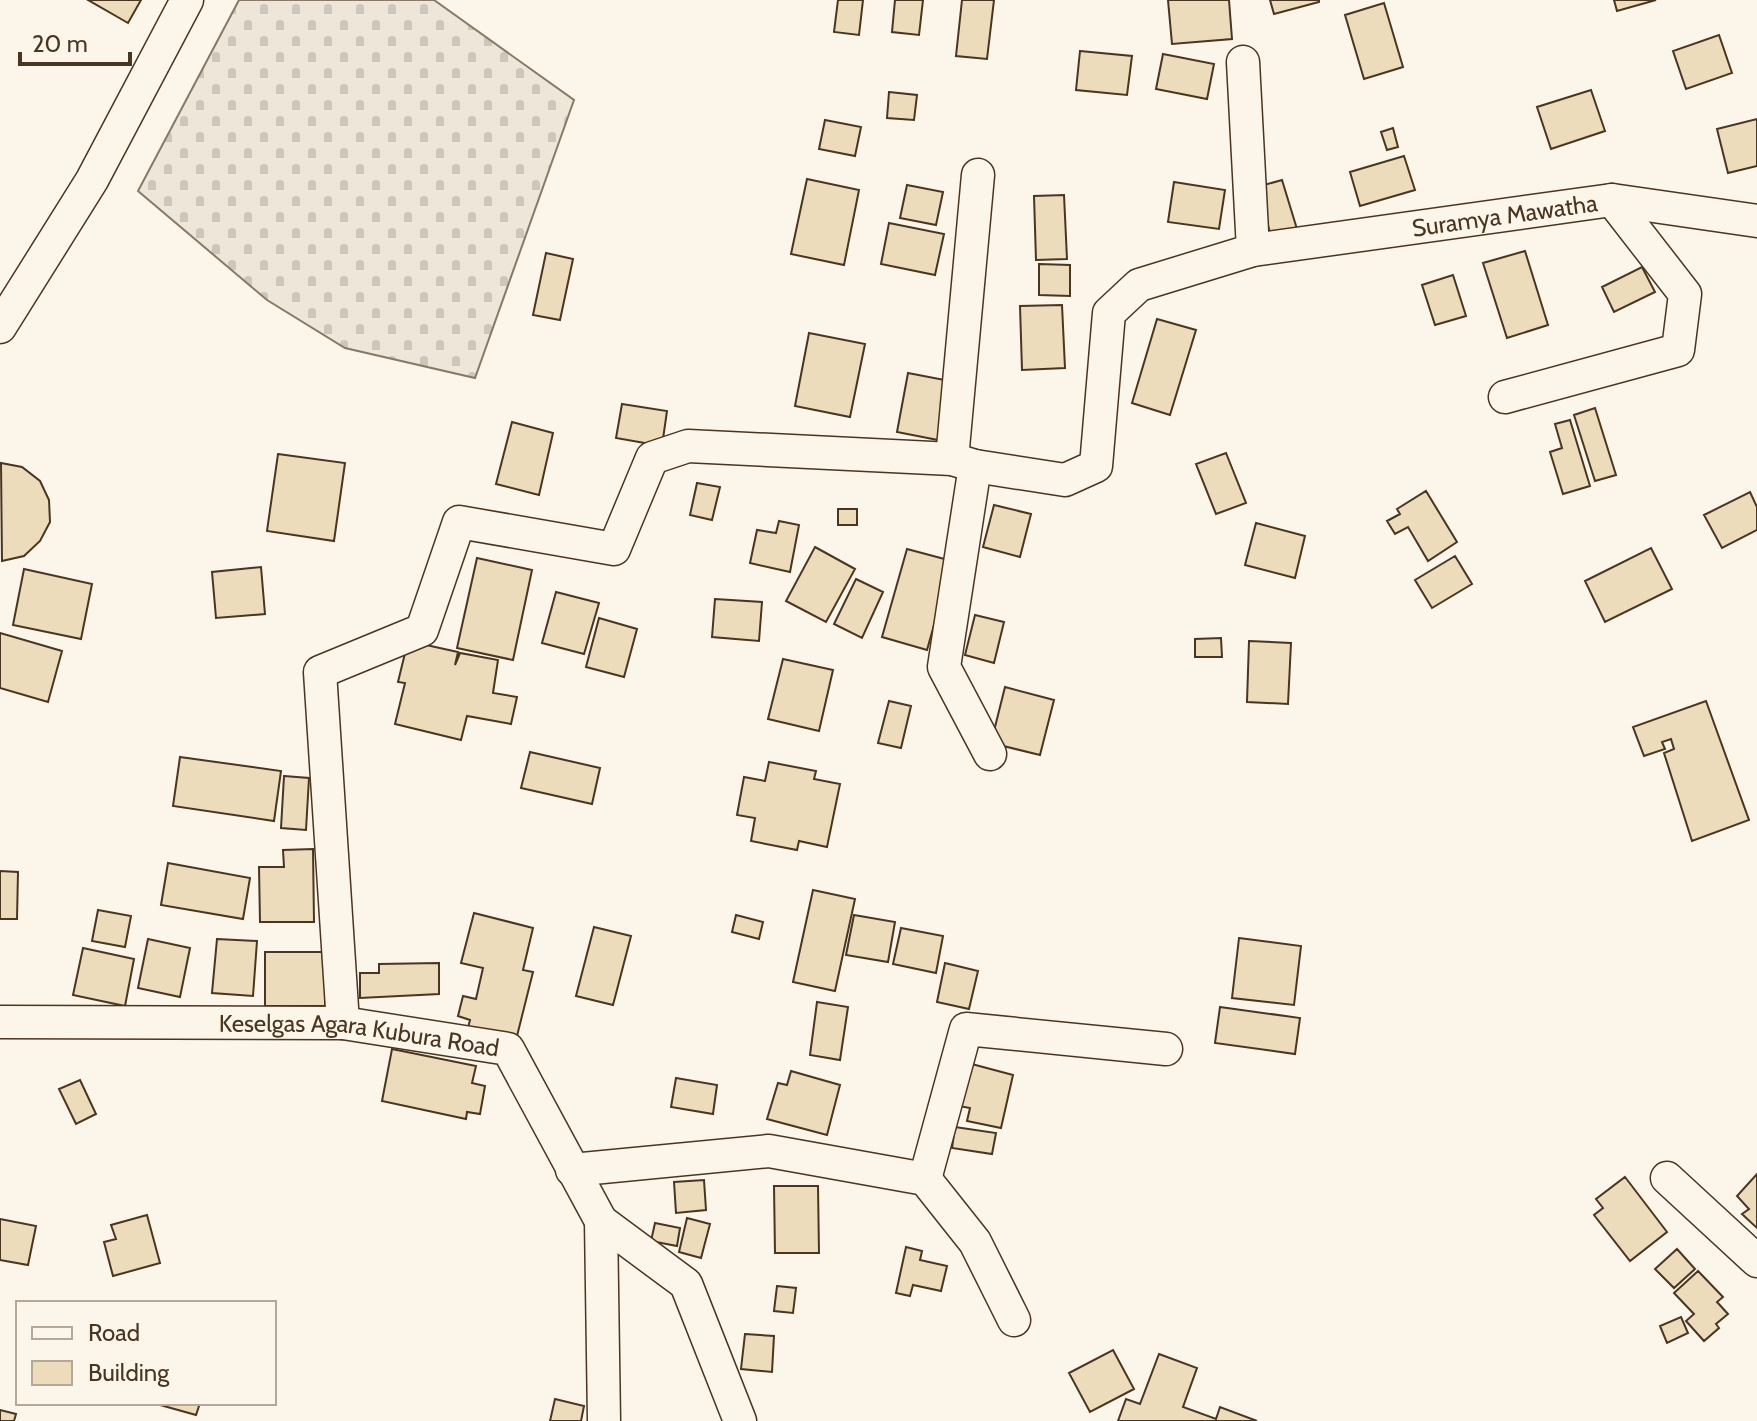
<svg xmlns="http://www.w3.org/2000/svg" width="1757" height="1421" viewBox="0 0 1757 1421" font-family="Cabin,sans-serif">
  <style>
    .cemetery { fill: url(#cemetery-stones); stroke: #887966; stroke-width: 2 }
    .building { fill: #ecdcbc; stroke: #4a3520; stroke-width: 2 }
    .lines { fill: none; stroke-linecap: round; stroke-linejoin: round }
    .street-casing { stroke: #4a3520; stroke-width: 35 }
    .street { stroke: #fbf6e9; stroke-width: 32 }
    .labels { text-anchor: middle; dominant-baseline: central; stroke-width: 6; stroke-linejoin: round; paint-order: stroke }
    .street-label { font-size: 24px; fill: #4a3520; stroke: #fbf6e9 }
  </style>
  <defs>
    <pattern id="cemetery-stones" width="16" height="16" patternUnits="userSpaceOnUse" patternTransform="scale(2)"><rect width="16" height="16" fill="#ede6d9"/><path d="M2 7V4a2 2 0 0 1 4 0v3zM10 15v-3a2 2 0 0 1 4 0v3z" fill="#cdc6ba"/></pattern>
  </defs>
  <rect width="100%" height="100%" fill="#fbf6e9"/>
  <path class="cemetery" d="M 239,0 L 434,0 L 574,100 L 475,378 L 345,348 L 267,300 L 138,191 Z"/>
  <path class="building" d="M 88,0 L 141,0 L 128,23 Z
    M 838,0 L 863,0 L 859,35 L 834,32 Z
    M 895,0 L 923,0 L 919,35 L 892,32 Z
    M 962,0 L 994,0 L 987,59 L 956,56 Z
    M 1168,0 L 1229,0 L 1232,39 L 1172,44 Z
    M 1270,0 L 1319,0 L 1319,2 L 1274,14 Z
    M 1614,0 L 1656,0 L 1617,11 Z
    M 1384,3 L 1403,67 L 1364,79 L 1345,15 Z
    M 1719,35 L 1732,73 L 1686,89 L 1673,51 Z
    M 1080,51 L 1132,56 L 1127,95 L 1076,90 Z
    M 1163,54 L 1214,64 L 1207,99 L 1156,89 Z
    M 1591,90 L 1605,131 L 1551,149 L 1537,107 Z
    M 889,92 L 917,95 L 914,120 L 887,118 Z
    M 1757,119 L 1757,166 L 1728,173 L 1717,129 Z
    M 825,120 L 861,127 L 855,156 L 819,149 Z
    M 1393,128 L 1398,147 L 1387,150 L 1381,132 Z
    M 1404,156 L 1415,190 L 1360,206 L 1350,172 Z
    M 807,179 L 859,190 L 844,265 L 791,254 Z
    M 1282,180 L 1297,229 L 1271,236 L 1257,187 Z
    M 1174,182 L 1225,190 L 1219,229 L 1168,222 Z
    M 907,185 L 943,192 L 936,225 L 900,218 Z
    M 1064,195 L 1067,259 L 1036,260 L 1034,196 Z
    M 889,223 L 944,234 L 935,275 L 881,264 Z
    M 1525,251 L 1548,325 L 1507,338 L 1483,263 Z
    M 546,253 L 573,259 L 560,320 L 533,315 Z
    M 1039,264 L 1070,265 L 1070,296 L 1039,295 Z
    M 1642,267 L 1655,292 L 1614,312 L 1602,287 Z
    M 1453,275 L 1466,316 L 1435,325 L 1422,285 Z
    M 1062,305 L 1065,368 L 1022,370 L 1020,306 Z
    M 1157,319 L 1196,330 L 1170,415 L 1132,403 Z
    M 809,333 L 865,344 L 850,417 L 795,406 Z
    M 908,373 L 955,382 L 943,441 L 897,432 Z
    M 622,404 L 667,411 L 662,446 L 616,438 Z
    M 1595,408 L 1616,475 L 1595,481 L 1574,415 Z
    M 1570,420 L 1590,486 L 1563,494 L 1550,452 L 1562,448 L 1555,424 Z
    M 512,422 L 553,433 L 539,495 L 496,484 Z
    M 1226,453 L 1246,503 L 1216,514 L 1196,464 Z
    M 278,454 L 345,463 L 334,541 L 267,531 Z
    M 1,463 L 22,467 L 40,481 L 49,500 L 50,522 L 40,541 L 24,556 L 2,561 Z
    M 697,483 L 720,487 L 712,520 L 690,515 Z
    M 1426,491 L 1457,542 L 1428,561 L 1408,527 L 1395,534 L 1387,521 L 1400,514 L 1397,509 Z
    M 1750,492 L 1757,507 L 1757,530 L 1722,548 L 1704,515 Z
    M 994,505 L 1031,514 L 1020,557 L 983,547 Z
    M 838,509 L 857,509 L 857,525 L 838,525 Z
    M 779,521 L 799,525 L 790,572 L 750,563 L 757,530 L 776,533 Z
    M 1256,523 L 1305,536 L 1295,578 L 1245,565 Z
    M 815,547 L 855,569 L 826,622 L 786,601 Z
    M 1651,548 L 1672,589 L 1605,622 L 1585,581 Z
    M 907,549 L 952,561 L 927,650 L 882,637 Z
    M 1455,556 L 1472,584 L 1432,608 L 1415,580 Z
    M 477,558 L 532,570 L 513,660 L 457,648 Z
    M 261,567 L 265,614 L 216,618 L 212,572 Z
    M 24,569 L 92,584 L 81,639 L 13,625 Z
    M 856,579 L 883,592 L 862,638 L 834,624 Z
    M 556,592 L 599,603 L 584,654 L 542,643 Z
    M 715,599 L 762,602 L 759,641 L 712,637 Z
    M 975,615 L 1004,622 L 994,663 L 965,655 Z
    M 599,618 L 637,629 L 624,677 L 586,667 Z
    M 0,633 L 62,651 L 48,702 L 0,688 Z
    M 1221,638 L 1222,657 L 1195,657 L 1195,639 Z
    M 408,641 L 458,652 L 455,665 L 460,653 L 498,660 L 493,693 L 517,697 L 511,724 L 467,716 L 461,740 L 395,724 L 405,683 L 398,682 Z
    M 1249,641 L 1291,643 L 1288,704 L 1247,702 Z
    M 783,659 L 833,670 L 819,731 L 768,719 Z
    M 1005,687 L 1054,700 L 1040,755 L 991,743 Z
    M 889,701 L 911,706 L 901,748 L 878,743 Z
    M 1706,701 L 1749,820 L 1692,841 L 1664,753 L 1674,749 L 1671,739 L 1662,742 L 1665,749 L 1644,756 L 1633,727 Z
    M 530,752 L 600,768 L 592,804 L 521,788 Z
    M 180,757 L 281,771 L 274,821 L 173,806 Z
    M 769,762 L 816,771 L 814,779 L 840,784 L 827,847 L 799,841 L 797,850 L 751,841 L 755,818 L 737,815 L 744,777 L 765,781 Z
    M 284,776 L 309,778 L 306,830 L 281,828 Z
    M 313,849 L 314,922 L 260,922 L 259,867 L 284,867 L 283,850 Z
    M 168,863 L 250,878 L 243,919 L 161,905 Z
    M 0,871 L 18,872 L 17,919 L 0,919 Z
    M 813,890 L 855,899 L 835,991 L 793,982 Z
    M 98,910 L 131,916 L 125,947 L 92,941 Z
    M 474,913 L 533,928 L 523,970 L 533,972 L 516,1040 L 468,1028 L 470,1020 L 458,1016 L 463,996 L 476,999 L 483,968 L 461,963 Z
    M 736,915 L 763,922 L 759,939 L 732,932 Z
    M 854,915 L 895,922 L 888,962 L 846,955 Z
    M 594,927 L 631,936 L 613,1005 L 576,996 Z
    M 901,928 L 943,936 L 936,973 L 893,964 Z
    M 1239,938 L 1301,946 L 1294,1005 L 1232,998 Z
    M 148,939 L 190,948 L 180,997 L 138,988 Z
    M 217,939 L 257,941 L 253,996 L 212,993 Z
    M 83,948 L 134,959 L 125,1006 L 73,995 Z
    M 265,952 L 325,952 L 325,1006 L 265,1006 Z
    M 439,963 L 439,994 L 360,998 L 360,973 L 379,973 L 379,964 Z
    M 945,963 L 978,971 L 969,1009 L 937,1002 Z
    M 817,1002 L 848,1007 L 840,1060 L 810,1055 Z
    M 1220,1007 L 1300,1018 L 1295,1054 L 1215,1043 Z
    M 392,1049 L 476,1066 L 472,1083 L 485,1086 L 480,1114 L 467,1112 L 466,1119 L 382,1101 Z
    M 968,1063 L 1013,1075 L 1001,1128 L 967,1121 L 970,1108 L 959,1106 Z
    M 791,1071 L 840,1085 L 827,1135 L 767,1119 L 778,1083 L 787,1085 Z
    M 676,1078 L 717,1085 L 713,1114 L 671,1107 Z
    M 80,1080 L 96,1114 L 76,1124 L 59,1089 Z
    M 955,1127 L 996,1133 L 992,1154 L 952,1148 Z
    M 1757,1174 L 1757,1228 L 1742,1214 L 1749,1209 L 1737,1196 Z
    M 1625,1177 L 1667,1232 L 1630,1261 L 1594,1215 L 1603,1208 L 1596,1199 Z
    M 704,1180 L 706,1210 L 676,1213 L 674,1182 Z
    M 774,1186 L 818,1186 L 819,1253 L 775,1253 Z
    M 147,1215 L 160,1263 L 113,1276 L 104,1242 L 116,1239 L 111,1225 Z
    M 687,1218 L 710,1224 L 701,1258 L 679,1252 Z
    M 0,1219 L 36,1226 L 28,1265 L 0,1260 Z
    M 655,1223 L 680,1228 L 677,1246 L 651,1241 Z
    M 906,1247 L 922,1251 L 920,1260 L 947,1266 L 941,1291 L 913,1285 L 910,1296 L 896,1293 Z
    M 1677,1249 L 1695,1269 L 1674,1288 L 1655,1269 Z
    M 1698,1271 L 1723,1297 L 1717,1302 L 1728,1314 L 1716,1324 L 1719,1328 L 1704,1341 L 1686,1321 L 1694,1314 L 1674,1293 Z
    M 777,1286 L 796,1288 L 793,1313 L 774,1311 Z
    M 1681,1317 L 1688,1333 L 1667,1343 L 1660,1326 Z
    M 745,1334 L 774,1336 L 772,1372 L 741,1369 Z
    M 1113,1350 L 1134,1389 L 1090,1412 L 1069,1373 Z
    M 1159,1354 L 1197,1368 L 1183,1407 L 1216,1419 L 1220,1407 L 1257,1421 L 1118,1421 L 1126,1399 L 1140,1404 Z
    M 555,1399 L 584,1406 L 581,1421 L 550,1421 Z
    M 153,1403 L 200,1403 L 196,1415 Z
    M 0,1410 L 16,1414 L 14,1421 L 0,1421 Z"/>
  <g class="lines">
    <defs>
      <g id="street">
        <path id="s1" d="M 1253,250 L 1612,200 L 1757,221"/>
        <path d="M 0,327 L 92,180 L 187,0"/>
        <path d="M 1505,397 L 1678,350 L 1685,294 L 1612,200"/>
        <path d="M 952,459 L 978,175"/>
        <path d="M 975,466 L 944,667 L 990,754"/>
        <path id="s2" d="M 0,1022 L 343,1023 L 508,1049 L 601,1221 L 686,1284 L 740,1421"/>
        <path d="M 343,1023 L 320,672 L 422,630 L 459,522 L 614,549 L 652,458 L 688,446 L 952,459 L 975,466 L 1065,480 L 1096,466 L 1109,313 L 1139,285 L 1253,250 L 1243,62"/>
        <path d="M 572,1170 L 769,1151 L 925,1179 L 975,1242 L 1014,1320"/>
        <path d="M 1667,1178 L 1757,1261"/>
        <path d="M 925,1179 L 966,1029 L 1166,1049"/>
        <path d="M 601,1221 L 604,1421"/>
      </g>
    </defs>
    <use href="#street" class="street-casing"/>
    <use href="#street" class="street"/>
  </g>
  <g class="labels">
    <g class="street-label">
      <text stroke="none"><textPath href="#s1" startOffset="254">Suramya Mawatha</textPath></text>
      <text stroke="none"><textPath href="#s2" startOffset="360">Keselgas Agara Kubura Road</textPath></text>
    </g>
  </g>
  <rect x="16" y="1301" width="260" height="104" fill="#fbf6e9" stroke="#b4a999" stroke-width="2"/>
  <rect x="32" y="1327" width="40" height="12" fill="#fbf6e9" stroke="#b4a999" stroke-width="2"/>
  <text x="88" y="1341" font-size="24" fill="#4a3520">Road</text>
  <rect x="32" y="1361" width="40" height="24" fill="#ecdcbc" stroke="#b4a999" stroke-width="2"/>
  <text x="88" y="1381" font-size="24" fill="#4a3520">Building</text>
  <path d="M20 52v12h110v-12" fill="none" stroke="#4a3520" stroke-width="4"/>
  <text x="32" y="52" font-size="24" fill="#4a3520" stroke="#fbf6e9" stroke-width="6" paint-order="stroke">20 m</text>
</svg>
